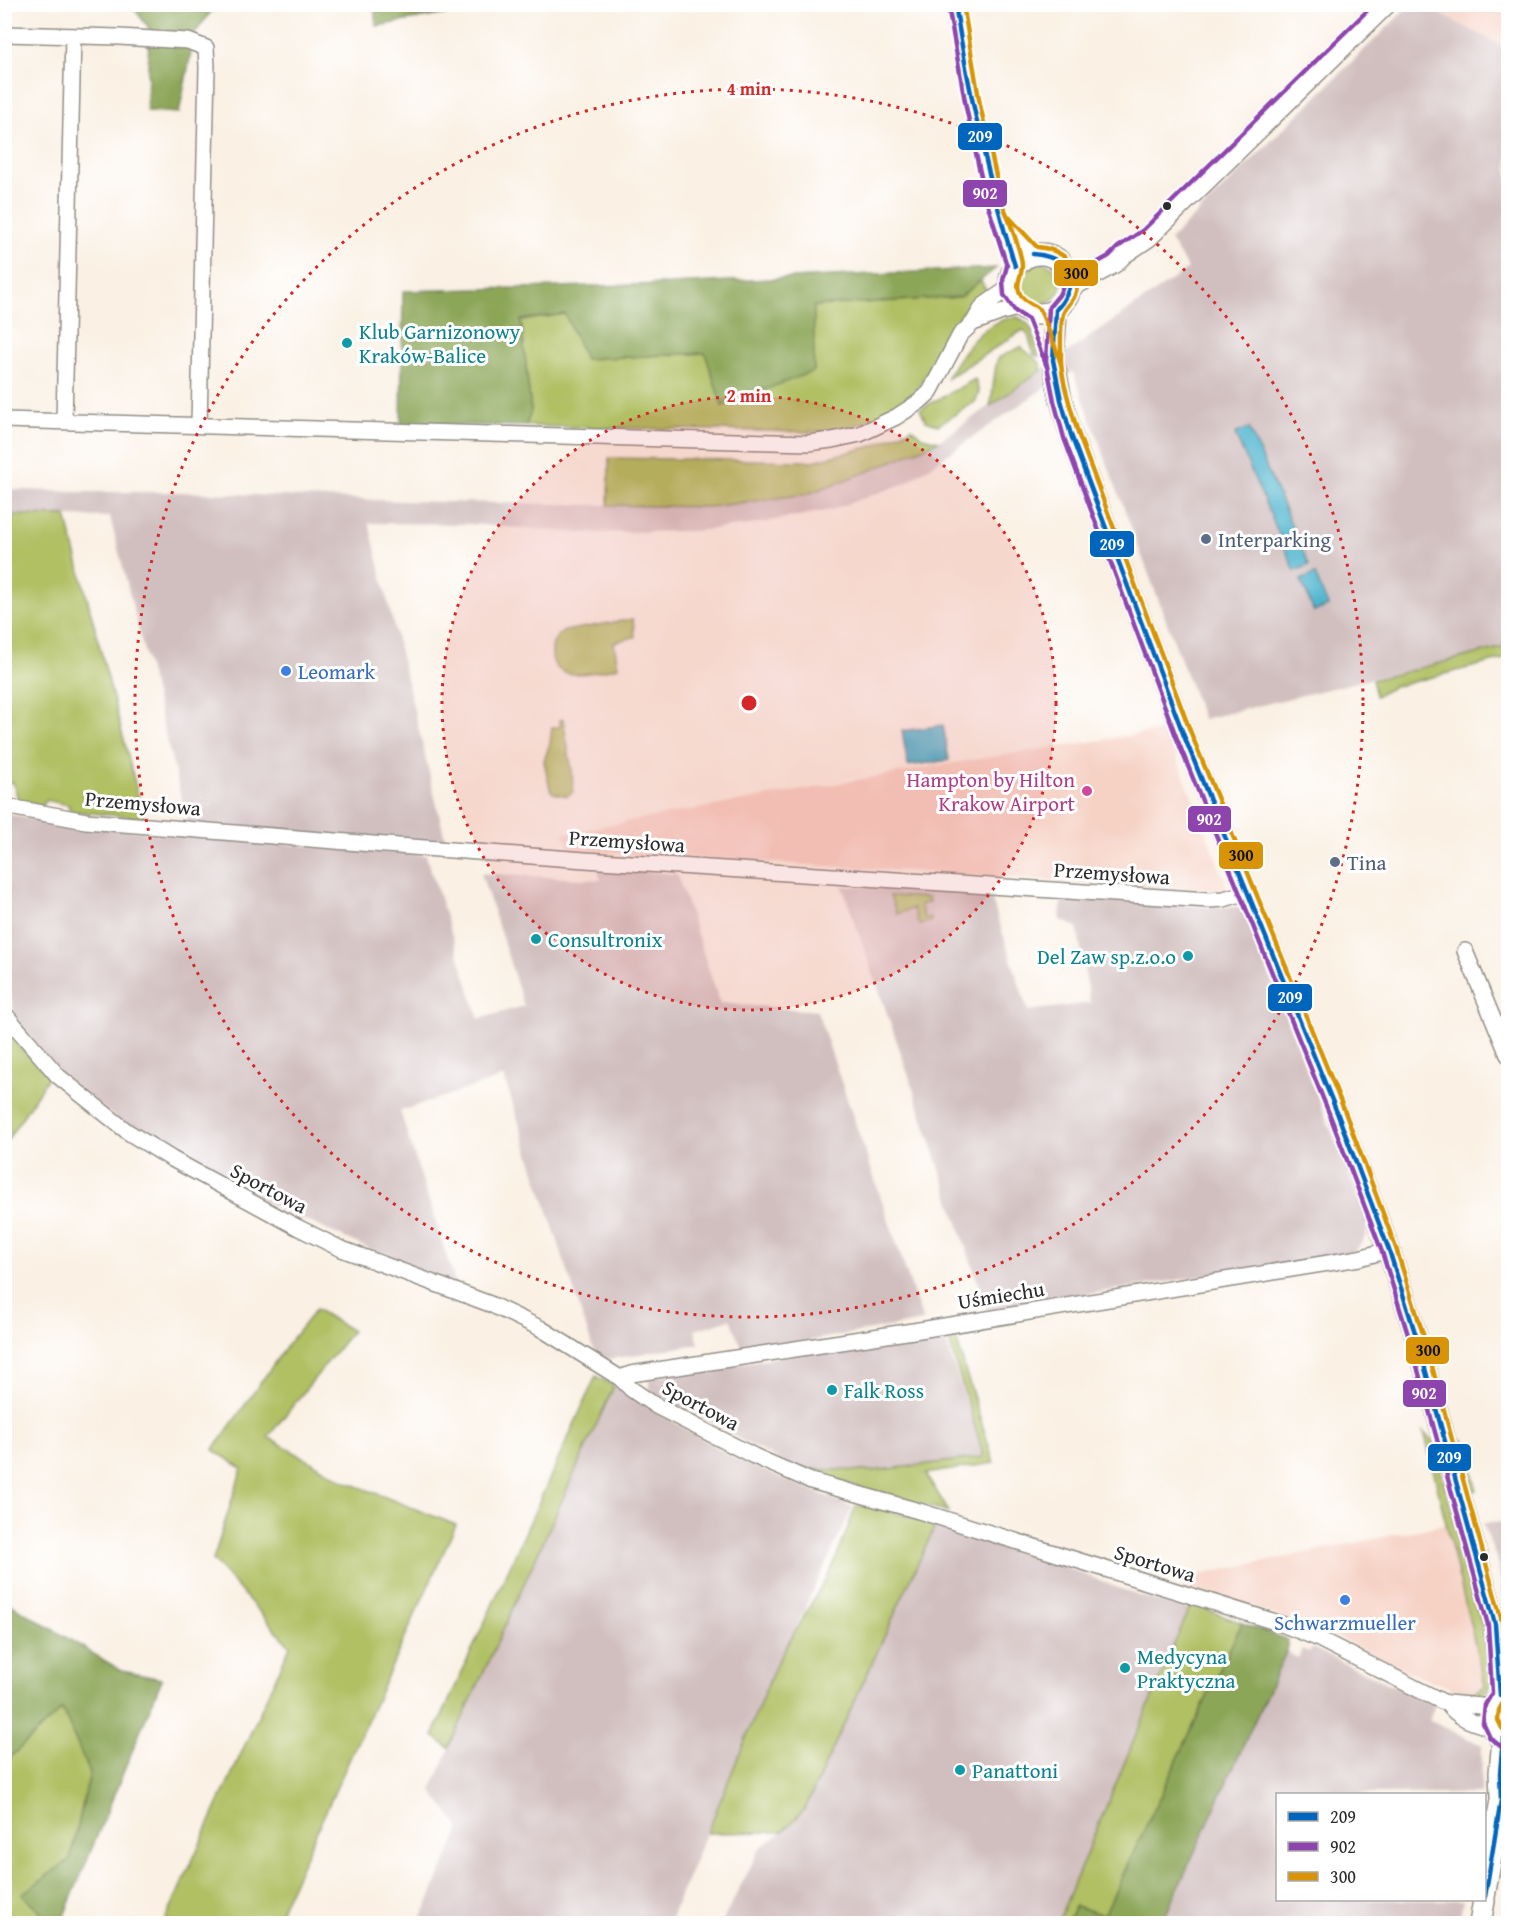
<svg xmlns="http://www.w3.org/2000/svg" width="1513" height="1928" viewBox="0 0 1513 1928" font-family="'Gentium Book Plus',serif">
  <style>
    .built { fill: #f6d2c5 }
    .industrial { fill: #d1bfbf }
    .green { fill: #b0c063; stroke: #6e7647; stroke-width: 1.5 }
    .forest { fill: #8ca659; stroke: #5c6842; stroke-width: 1.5 }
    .water { fill: #50b5cf; stroke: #3e707d; stroke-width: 1.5 }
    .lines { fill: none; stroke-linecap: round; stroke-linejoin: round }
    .street-casing { stroke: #928e87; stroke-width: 18 }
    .secondary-casing { stroke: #928e87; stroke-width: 24 }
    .street { stroke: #fff; stroke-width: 15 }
    .secondary { stroke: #fff; stroke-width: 21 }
    .bus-1-casing { stroke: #fff; stroke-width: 9 }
    .bus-2-casing { stroke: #fff; stroke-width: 9 }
    .bus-3-casing { stroke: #fff; stroke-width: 9 }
    .bus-1 { stroke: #0065bd; stroke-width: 4.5 }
    .bus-2 { stroke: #8e44ad; stroke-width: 4.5 }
    .bus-3 { stroke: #d89406; stroke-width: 4.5 }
    .ring { fill: none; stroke: #d62828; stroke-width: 3; stroke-dasharray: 3 6 }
    .bus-dot { fill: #2b2b2b; stroke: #fff; stroke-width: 2 }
    .culture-dot { fill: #0f9aa8; stroke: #fff; stroke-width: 2 }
    .service-dot { fill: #5c6f8a; stroke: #fff; stroke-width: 2 }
    .shop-dot { fill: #3f7fe0; stroke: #fff; stroke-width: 2 }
    .hotel-dot { fill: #d1479c; stroke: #fff; stroke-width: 2 }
    .labels { text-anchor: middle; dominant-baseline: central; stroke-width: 6; stroke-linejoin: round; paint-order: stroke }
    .culture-label { font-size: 21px; fill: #0d838f; stroke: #fff; text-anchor: start }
    .service-label { font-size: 21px; fill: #4e5e75; stroke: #fff; text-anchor: start }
    .shop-label { font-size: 21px; fill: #366cbe; stroke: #fff; text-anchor: start }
    .hotel-label { font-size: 21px; fill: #b23c85; stroke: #fff; text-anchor: end }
    .street-label { font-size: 21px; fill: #2b2b2b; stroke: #fff }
    .centre { fill: #d62828; stroke: #fff; stroke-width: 3 }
    .ring-label { font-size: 18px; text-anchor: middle; font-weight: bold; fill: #d62828; stroke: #fff; stroke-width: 6; stroke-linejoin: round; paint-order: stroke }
    .line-badge { stroke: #fff; stroke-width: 2 }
    .badge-label { font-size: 16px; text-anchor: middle; font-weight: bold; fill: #fff }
    .pale-badge-label { font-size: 16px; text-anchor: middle; font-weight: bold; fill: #111 }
  </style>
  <rect width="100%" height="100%" fill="#fff"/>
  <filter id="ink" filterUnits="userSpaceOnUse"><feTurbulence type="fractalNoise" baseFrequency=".0167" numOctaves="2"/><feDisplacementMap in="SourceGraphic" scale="12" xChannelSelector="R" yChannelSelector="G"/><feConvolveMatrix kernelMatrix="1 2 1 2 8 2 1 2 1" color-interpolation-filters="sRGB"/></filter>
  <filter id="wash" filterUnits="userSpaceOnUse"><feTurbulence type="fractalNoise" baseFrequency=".008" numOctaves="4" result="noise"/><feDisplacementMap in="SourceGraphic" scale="24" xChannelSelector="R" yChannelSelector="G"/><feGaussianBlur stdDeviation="1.35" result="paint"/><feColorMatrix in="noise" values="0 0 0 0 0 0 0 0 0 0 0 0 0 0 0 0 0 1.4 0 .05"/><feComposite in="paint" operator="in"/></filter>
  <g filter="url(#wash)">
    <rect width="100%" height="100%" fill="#faf0e3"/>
    <path class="built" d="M 1422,5 L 1508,5 L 1508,62 Z
      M 1166,730 L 1229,891 L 570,850 L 563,833 L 959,762 Z
      M 1447,1524 L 1485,1686 L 1471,1695 L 1412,1674 L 1335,1636 L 1267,1612 L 1184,1588 L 1183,1578 Z"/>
    <path class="industrial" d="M 1410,5 L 1422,5 L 1501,45 L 1508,61 L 1508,646 L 1203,719 L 1073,372 L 1046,387 L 906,483 L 831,510 L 749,525 L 696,531 L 578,533 L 469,524 L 369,523 L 446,843 L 188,824 L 110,517 L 5,515 L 5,489 L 75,492 L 181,492 L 400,501 L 709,507 L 869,471 L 939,441 L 1188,269 L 1170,240 Z
      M 4,814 L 161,834 L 426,855 L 479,1019 L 524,1006 L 481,873 L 601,880 L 597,867 L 677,874 L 720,1003 L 817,1011 L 923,1321 L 744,1352 L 730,1319 L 695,1330 L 699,1344 L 597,1361 L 504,1077 L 400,1111 L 456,1285 L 374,1251 L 222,1183 L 118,1120 L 59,1073 L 15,1017 L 9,992 L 8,976 L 5,964 Z
      M 842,886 L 989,891 L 1028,1011 L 1090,1003 L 1077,927 L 1060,920 L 1062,896 L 1212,907 L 1242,907 L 1367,1221 L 1366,1236 L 1355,1252 L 987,1310 L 902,1056 Z
      M 943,1332 L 984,1457 L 872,1471 L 795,1469 L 737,1438 L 716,1423 L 696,1414 L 688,1417 L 651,1395 L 648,1377 Z
      M 614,1386 L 736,1459 L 853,1507 L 760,1702 L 669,1923 L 419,1924 L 459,1831 L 457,1824 L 431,1790 Z
      M 1508,1521 L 1508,1621 L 1505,1610 L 1497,1560 L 1483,1524 Z
      M 936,1524 L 1038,1556 L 1136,1595 L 1188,1609 L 1057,1923 L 721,1924 L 760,1848 L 782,1832 L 805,1809 Z
      M 1312,1648 L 1435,1705 L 1429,1720 L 1482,1745 L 1481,1794 L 1278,1794 L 1278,1900 L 1463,1900 L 1459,1923 L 1162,1924 L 1286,1652 L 1298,1658 L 1302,1649 L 1309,1652 Z"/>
    <path class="green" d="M1021 283a20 20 0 1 1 40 0a20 20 0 1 1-40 0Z
      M 980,280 L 988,293 L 972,304 L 960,316 L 920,385 L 900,407 L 877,418 L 840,431 L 809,432 L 526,426 L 531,410 L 521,321 L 565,314 L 586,359 L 705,353 L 723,406 L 813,306 L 960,297 Z
      M 1017,317 C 1034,323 1035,341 1039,356 L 1034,355 L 1028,335 L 1023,330 L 946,379 C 962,352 982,320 1017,317 Z
      M 1021,347 L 1040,363 L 1042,370 L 990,406 C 994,390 993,374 998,358 Z
      M 975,379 L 979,393 L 975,402 L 938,425 L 926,421 L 920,409 Z
      M 912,428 L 922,437 L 939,441 L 869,471 L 807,494 L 709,507 L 608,505 L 609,458 L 813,461 L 873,446 Z
      M 5,515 L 66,516 L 144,818 L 69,811 L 69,805 L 46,800 L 42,807 L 28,802 L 19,802 L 13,782 L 5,784 Z
      M 633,619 L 635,637 L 614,642 L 618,667 C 600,671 553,686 552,655 C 551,643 555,637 564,631 Z
      M 1508,646 L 1508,658 L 1393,687 L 1376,696 L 1372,680 Z
      M 563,719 L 572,771 L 573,790 L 573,792 L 567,796 L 553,793 L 550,789 L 544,761 L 550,743 L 552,727 L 560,727 L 560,720 Z
      M 890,896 L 928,898 L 929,902 L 920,905 L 924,918 L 930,917 L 931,921 L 920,925 L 918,923 L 913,908 L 897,914 Z
      M 5,1028 L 14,1041 L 49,1076 L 5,1144 Z
      M 316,1309 L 352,1331 L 268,1437 L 342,1480 L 456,1525 L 275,1923 L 164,1923 L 290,1646 L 213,1560 L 242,1468 L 213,1450 L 285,1348 Z
      M 954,1329 C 965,1375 981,1418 994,1463 L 926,1474 L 949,1512 L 795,1469 L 872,1471 L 984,1457 L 946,1331 Z
      M 596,1376 L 614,1386 L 449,1748 L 433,1736 Z
      M 1424,1432 L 1433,1441 L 1488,1648 L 1492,1680 L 1488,1690 L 1479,1695 L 1471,1695 L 1485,1686 Z
      M 1463,1440 L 1477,1490 L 1467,1493 L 1454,1443 Z
      M 867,1504 L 936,1524 L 805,1809 L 782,1832 L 707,1833 L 777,1662 L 833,1566 L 856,1506 Z
      M 1191,1604 L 1242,1623 L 1104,1915 L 1075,1906 L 1067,1923 L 1057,1924 Z
      M 62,1709 L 90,1773 L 70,1859 L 23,1894 L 51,1923 L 5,1924 L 5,1762 Z"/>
    <path class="forest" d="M 374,4 L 497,4 L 497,5 L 376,26 Z
      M 131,5 L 216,5 L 195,33 L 179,113 L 147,111 L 149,28 Z
      M 996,268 L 960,297 L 814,306 L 814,371 L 722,406 L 705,353 L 585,359 L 565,314 L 521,320 L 531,411 L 526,426 L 401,424 L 403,291 L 671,284 Z
      M 5,1601 L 122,1671 L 162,1679 L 61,1923 L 51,1923 L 22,1894 L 70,1859 L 90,1773 L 62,1709 L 5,1762 Z
      M 1242,1623 L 1288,1640 L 1286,1652 L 1162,1923 L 1067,1923 L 1075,1906 L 1104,1915 Z"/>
    <path class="water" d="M 1249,428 L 1309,565 L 1295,571 L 1235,434 Z
      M 1315,574 L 1328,606 L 1314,612 L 1301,580 Z
      M 943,725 L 949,760 L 908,766 L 902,731 Z"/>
  </g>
  <g filter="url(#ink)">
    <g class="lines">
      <defs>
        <path id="street" d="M 955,4 C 966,76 978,149 1001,217 C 1003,223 1003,230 1005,236 C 1008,246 1012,256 1015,266
          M 4,34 L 119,37 L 188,41 L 206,48 L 207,67 L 199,425
          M 1001,219 L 1033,254
          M 973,323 L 1002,312 L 1021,307
          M 4,420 L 808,443 L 832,440 L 860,434 L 896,417 L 919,402 L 930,392 L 960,335 L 973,323 L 983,306 L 1010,287
          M 64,421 L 73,36
          M 4,806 L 86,821 L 398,846 L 585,860 L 1209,900 L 1224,899 L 1247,892
          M 1465,951 L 1508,1055
          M 4,1013 L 58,1076 L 128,1132 L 172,1159 L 297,1227 L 339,1248 L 490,1304 L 540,1328 L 620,1378 L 631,1389 L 656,1406 L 754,1456 L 811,1481 L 919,1511 L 1279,1623 L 1317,1638 L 1441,1701 L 1447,1703 L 1492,1707
          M 620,1378 L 631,1374 L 926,1329 L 1359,1258 L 1389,1250
          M 1447,1703 C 1458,1719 1474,1723 1492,1728"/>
        <path id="secondary" d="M1010 284a30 30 0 1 1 60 0a30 30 0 1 1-60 0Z
          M 1071,286 L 1114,262 L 1123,253 L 1148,236 L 1385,4
          M 1056,310 L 1053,360 L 1061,400 L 1071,435 L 1184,736 L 1338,1115 L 1389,1250 L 1417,1339 L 1495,1624 L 1500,1695
          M 1508,1691 C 1485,1701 1484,1732 1508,1742
          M 1501,1797 L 1500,1773 L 1503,1739
          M 1484,1897 L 1501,1800 L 1508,1781
          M 1480,1924 L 1484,1900"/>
      </defs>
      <use href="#street" class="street-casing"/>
      <use href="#secondary" class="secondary-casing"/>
      <use href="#street" class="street"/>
      <use href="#secondary" class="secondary"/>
      <defs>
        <path id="bus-1" d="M 955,4 C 969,94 988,180 1015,266
          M 1033,254 C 1070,257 1081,282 1056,310
          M 1056,310 L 1053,360 L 1061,400 L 1071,435 L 1184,736 L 1338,1115 L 1389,1250 L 1417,1339 L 1495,1624 L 1500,1695
          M 1485,1897 L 1501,1800 L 1500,1773 L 1503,1739"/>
        <path id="bus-2" d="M 1374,4 L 1143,230 L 1118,247 L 1109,256 L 1066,280 L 1059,295 L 1049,307 L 1046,361 L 1054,401 L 1064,438 L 1177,739 L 1331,1118 L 1382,1252 L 1410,1341 L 1488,1625 L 1492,1693 L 1485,1705 L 1483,1723 L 1490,1738 L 1504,1749
          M 948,5 L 966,107 L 979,168 L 988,206 L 1007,266 L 1003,280 L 1004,295 L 1016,312 L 1028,319 L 1047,367"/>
        <path id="bus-3" d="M 963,4 L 980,105 L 1002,202 L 1007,215 L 1037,247 C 1062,249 1086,267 1075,295 C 1073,302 1065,308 1063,314 C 1060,325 1061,345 1061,356 C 1060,378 1072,411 1078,433 L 1191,733 L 1345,1112 L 1396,1248 L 1424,1337 L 1502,1622 L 1507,1695 L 1499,1710 L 1498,1720 L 1502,1728 L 1508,1734
          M 1006,212 C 1010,223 1023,257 1022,266 C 1022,276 1015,283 1020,294 C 1024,302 1032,303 1038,308 C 1042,311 1060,359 1061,365"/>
      </defs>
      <use href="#bus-1" class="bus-1-casing"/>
      <use href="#bus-2" class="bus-2-casing"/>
      <use href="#bus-3" class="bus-3-casing"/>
      <use href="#bus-1" class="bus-1"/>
      <use href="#bus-2" class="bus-2"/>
      <use href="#bus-3" class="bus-3"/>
    </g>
  </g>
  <circle cx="749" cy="703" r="307" fill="#d62828" fill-opacity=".12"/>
  <g class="ring">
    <circle cx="749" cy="703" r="307"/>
    <circle cx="749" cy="703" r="614"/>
  </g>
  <g class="bus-dot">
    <circle cx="1167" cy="206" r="5"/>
    <circle cx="1484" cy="1557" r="5"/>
  </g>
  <g class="culture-dot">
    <circle cx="347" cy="343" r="6"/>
    <circle cx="536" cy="939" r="6"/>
    <circle cx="1188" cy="956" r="6"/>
    <circle cx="832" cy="1390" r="6"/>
    <circle cx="1125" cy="1668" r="6"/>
    <circle cx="960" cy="1770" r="6"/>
  </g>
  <g class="service-dot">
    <circle cx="1206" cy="539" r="6"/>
    <circle cx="1335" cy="862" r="6"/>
  </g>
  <g class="shop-dot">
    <circle cx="286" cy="671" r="6"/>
    <circle cx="1345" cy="1600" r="6"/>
  </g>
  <circle class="hotel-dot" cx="1087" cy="791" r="6"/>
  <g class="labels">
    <g class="culture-label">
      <text x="359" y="331">Klub Garnizonowy<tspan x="359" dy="24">Kraków-Balice</tspan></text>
      <text x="548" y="939">Consultronix</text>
      <text x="1176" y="956" text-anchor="end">Del Zaw sp.z.o.o</text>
      <text x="844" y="1390">Falk Ross</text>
      <text x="1137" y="1656">Medycyna<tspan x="1137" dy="24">Praktyczna</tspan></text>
      <text x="972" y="1770">Panattoni</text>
    </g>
    <g class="service-label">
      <text x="1218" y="539">Interparking</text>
      <text x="1347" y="862">Tina</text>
    </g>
    <g class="shop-label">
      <text x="298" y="671">Leomark</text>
      <text x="1345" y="1622" text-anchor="middle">Schwarzmueller</text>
    </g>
    <g class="hotel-label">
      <text x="1075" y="779">Hampton by Hilton<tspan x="1075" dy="24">Krakow Airport</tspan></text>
    </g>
    <g class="street-label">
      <text transform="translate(143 803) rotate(5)">Przemysłowa</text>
      <text transform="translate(627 841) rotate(4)">Przemysłowa</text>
      <text transform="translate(1112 873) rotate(4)">Przemysłowa</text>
      <text transform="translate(269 1188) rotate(28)">Sportowa</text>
      <text transform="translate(1001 1295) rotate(-9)">Uśmiechu</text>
      <text transform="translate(701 1405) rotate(28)">Sportowa</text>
      <text transform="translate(1155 1563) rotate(17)">Sportowa</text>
    </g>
  </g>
  <circle cx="749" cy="703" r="9" class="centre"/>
  <g class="ring-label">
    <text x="749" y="95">4 min</text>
    <text x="749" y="402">2 min</text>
  </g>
  <g class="line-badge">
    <rect x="957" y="122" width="46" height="29" rx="6" fill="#0065bd"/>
    <rect x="962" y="179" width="46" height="29" rx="6" fill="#8e44ad"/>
    <rect x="1053" y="259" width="46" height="28" rx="6" fill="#d89406"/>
    <rect x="1089" y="530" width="46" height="28" rx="6" fill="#0065bd"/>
    <rect x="1187" y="805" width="45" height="28" rx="6" fill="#8e44ad"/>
    <rect x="1218" y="841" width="46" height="29" rx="6" fill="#d89406"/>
    <rect x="1267" y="983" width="46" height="29" rx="6" fill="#0065bd"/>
    <rect x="1405" y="1336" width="45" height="29" rx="6" fill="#d89406"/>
    <rect x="1402" y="1379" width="45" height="29" rx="6" fill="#8e44ad"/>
    <rect x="1427" y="1443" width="45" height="29" rx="6" fill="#0065bd"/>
  </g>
  <g class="badge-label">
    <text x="980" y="142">209</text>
    <text x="985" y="199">902</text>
    <text x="1112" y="550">209</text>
    <text x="1209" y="825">902</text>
    <text x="1290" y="1003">209</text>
    <text x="1424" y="1399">902</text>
    <text x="1449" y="1463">209</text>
  </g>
  <g class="pale-badge-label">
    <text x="1076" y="279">300</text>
    <text x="1241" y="861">300</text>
    <text x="1428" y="1356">300</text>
  </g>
  <rect width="1513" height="1928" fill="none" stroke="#fff" stroke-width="24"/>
  <rect x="1276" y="1793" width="210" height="108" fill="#ffffff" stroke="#aaaaaa" stroke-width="1.5"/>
  <rect x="1288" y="1812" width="30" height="9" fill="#0065bd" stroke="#aaaaaa" stroke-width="1.5"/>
  <text x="1330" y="1823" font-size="18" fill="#2b2b2b">209</text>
  <rect x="1288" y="1842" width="30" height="9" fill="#8e44ad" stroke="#aaaaaa" stroke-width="1.5"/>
  <text x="1330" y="1853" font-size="18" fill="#2b2b2b">902</text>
  <rect x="1288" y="1872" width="30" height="9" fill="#d89406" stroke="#aaaaaa" stroke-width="1.5"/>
  <text x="1330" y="1883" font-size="18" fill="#2b2b2b">300</text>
</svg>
